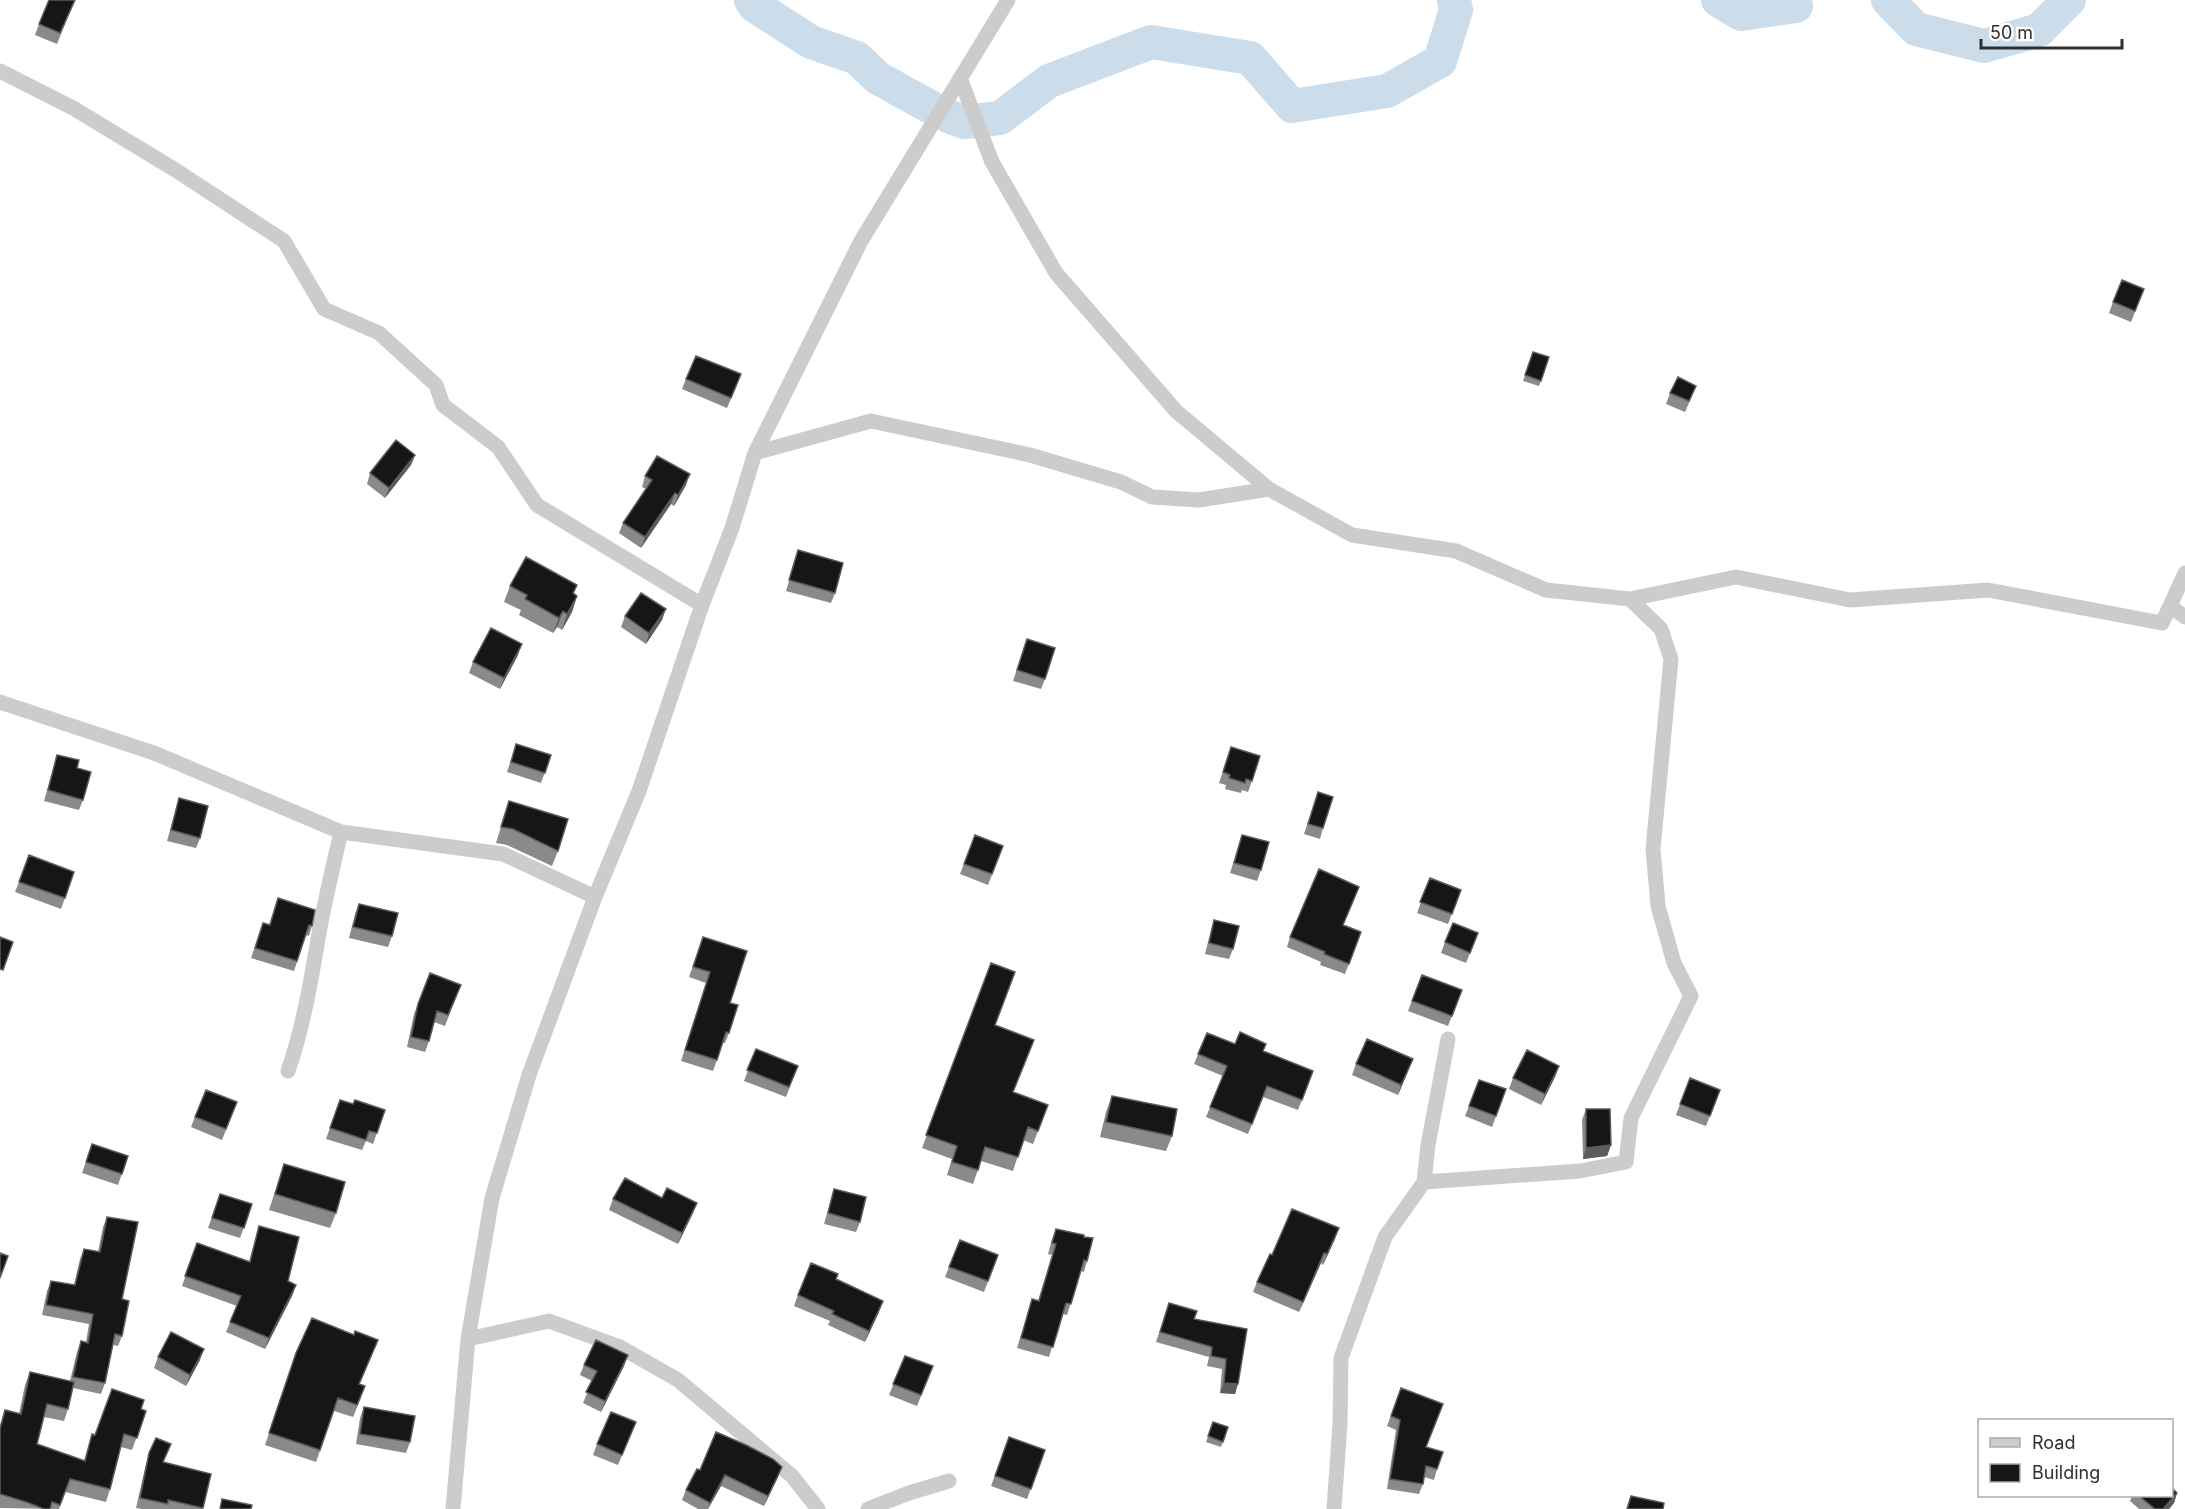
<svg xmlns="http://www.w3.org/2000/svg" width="2185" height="1509" viewBox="0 0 2185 1509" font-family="Inter,sans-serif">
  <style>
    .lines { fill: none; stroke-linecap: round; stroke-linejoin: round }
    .river { stroke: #cbdcea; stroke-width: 34 }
    .street { stroke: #ccc; stroke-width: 15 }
    .wall { fill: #8a8a8a }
    .shaded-wall { fill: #5c5c5c }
    .building { fill: #161616; stroke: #5c5c5c; stroke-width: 1.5 }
  </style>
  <rect width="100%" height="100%" fill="#fff"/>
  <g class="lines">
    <path class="river" d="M 751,0 L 755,6 L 811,42 L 857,58 L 878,78 L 932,108
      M 1718,0 L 1741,14 L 1796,6 L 1794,0
      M 1888,0 L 1916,29 L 1984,46 L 2039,30 L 2069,0
      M 948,116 L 964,122 L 1000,118 L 1049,81 L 1151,42 L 1250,58 L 1292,106 L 1387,91 L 1440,61 L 1456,10 L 1454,0"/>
    <path class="street" d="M 0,71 L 73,108 L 177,171 L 284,241 L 324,309 L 379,333 L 436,385 L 443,405 L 498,447 L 537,505 L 702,605
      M 960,78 L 992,162 L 1056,273 L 1176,411 L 1269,489
      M 755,453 L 871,421 L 1030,455 L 1121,482 L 1152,497 L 1199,500 L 1269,489 L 1352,535 L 1456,551 L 1546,590 L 1630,599 L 1736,577 L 1850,600 L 1988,590 L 2162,623 L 2170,606
      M 2185,573 L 2170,606 L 2185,617
      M 0,702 L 154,753 L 341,832 L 503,854 L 595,897
      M 288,1071 C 305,1022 312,973 321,922 C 327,892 334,862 341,832
      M 1424,1182 L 1580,1171 L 1626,1162 L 1631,1118 L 1691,996 L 1674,963 L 1658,906 L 1653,849 L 1671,659 L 1661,629 L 1630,599
      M 468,1339 L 549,1321 L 620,1347 L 678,1380 L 792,1476 L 818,1509
      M 453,1509 L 468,1339 L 492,1198 L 529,1075 L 595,897 L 639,791 L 702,605 L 732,528 L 755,453 L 861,241 L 1008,0
      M 868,1509 L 909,1493 L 949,1481
      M 1334,1509 L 1340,1424 L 1341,1358 L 1385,1237 L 1424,1182 L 1428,1145 L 1448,1039"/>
  </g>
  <path class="wall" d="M 75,0 L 57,44 L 35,35 L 39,24 Z
    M 2144,289 L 2131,322 L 2109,313 L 2113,302 Z
    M 1533,352 L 1549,357 L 1539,386 L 1523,381 Z
    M 686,379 L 737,384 L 727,408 L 682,389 Z
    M 1670,393 L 1692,396 L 1685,412 L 1666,404 Z
    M 415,455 L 411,465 L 385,498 L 367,484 L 370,473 Z
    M 645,476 L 686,485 L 674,506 L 671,504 L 641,548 L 619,533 L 623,523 L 646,489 L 642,487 Z
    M 798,550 L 835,593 L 831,603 L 786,591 Z
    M 577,585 L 574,594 L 577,596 L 572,612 L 562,630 L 557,627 L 553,633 L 519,615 L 521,610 L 504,602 L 510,586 Z
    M 625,616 L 662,620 L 646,644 L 621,627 Z
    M 1027,639 L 1045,679 L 1041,689 L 1013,681 Z
    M 518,655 L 500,689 L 469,673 L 473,662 Z
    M 516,744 L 551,755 L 541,783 L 507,772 Z
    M 1231,747 L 1252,781 L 1248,792 L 1242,790 L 1241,793 L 1225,789 L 1226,785 L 1219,783 Z
    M 57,755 L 77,768 L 83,800 L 79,810 L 44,801 Z
    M 1318,792 L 1323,828 L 1320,839 L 1304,834 Z
    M 179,798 L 200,838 L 196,848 L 167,841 Z
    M 509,801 L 558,851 L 552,866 L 507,845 L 496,843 Z
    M 975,835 L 1003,846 L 988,885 L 960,874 Z
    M 1242,835 L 1261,870 L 1257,881 L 1230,873 Z
    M 74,872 L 61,909 L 15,892 L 19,882 Z
    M 1430,878 L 1461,890 L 1448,924 L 1417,913 Z
    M 1355,897 L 1343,925 L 1361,932 L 1345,974 L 1320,965 L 1321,962 L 1287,947 L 1290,937 Z
    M 278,898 L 312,926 L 309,936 L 306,935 L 294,971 L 251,958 L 263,923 L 269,925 Z
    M 359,904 L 392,936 L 388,947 L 349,938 L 355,914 Z
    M 1214,920 L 1233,949 L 1229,959 L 1205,954 L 1211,930 Z
    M 1478,933 L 1466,963 L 1441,953 L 1445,942 Z
    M 703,937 L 730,1003 L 729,1033 L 725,1043 L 723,1043 L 713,1071 L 681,1061 L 706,983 L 689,977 Z
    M 991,963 L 995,1025 L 1013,1092 L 1048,1105 L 1033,1144 L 1023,1140 L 1013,1171 L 981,1161 L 973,1184 L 947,1175 L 952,1159 L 922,1148 Z
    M 430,973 L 461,985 L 445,1026 L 434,1022 L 429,1041 L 425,1052 L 407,1047 L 414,1014 Z
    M 1422,975 L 1462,990 L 1448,1026 L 1408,1011 Z
    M 1207,1033 L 1235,1044 L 1266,1044 L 1263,1051 L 1313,1071 L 1298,1110 L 1263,1097 L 1248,1134 L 1206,1117 L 1223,1076 L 1194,1064 Z
    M 756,1049 L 798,1066 L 786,1097 L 744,1081 Z
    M 1356,1064 L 1409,1069 L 1398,1095 L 1352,1075 Z
    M 1559,1066 L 1555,1077 L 1541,1105 L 1509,1089 L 1513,1078 Z
    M 1690,1078 L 1720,1090 L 1706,1126 L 1676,1115 Z
    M 1506,1089 L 1492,1127 L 1465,1116 L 1469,1106 Z
    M 1112,1096 L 1172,1136 L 1166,1151 L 1100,1137 L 1106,1112 Z
    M 340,1100 L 353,1104 L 385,1110 L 373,1144 L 366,1141 L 362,1150 L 326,1139 Z
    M 237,1102 L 222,1140 L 191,1127 L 195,1117 Z
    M 1586,1109 L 1611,1145 L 1607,1156 L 1583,1159 L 1582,1120 Z
    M 92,1144 L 128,1156 L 118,1185 L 82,1173 Z
    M 284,1164 L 336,1213 L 330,1228 L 269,1210 Z
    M 834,1189 L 860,1222 L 856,1232 L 824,1224 Z
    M 220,1194 L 252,1204 L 240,1238 L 208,1228 Z
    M 613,1199 L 693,1213 L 678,1244 L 609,1210 Z
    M 107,1217 L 122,1299 L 122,1336 L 118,1346 L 113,1345 L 105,1383 L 101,1394 L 73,1388 L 68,1409 L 64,1421 L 44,1417 L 37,1444 L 84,1461 L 92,1434 L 95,1435 L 141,1409 L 146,1411 L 132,1450 L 121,1447 L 110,1489 L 106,1502 L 65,1492 L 59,1509 L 0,1508 L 0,1425 L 5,1410 L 19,1414 L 25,1385 L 30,1372 L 70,1381 L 77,1352 L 81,1341 L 86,1342 L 89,1324 L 42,1315 L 47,1291 L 51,1281 L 74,1285 L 80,1259 L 84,1249 L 98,1252 L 103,1227 Z
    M 259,1226 L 288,1281 L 296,1285 L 292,1296 L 265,1349 L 226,1332 L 237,1306 L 182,1286 L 197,1243 L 249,1262 Z
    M 1056,1229 L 1084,1237 L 1087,1261 L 1084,1272 L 1081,1271 L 1067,1315 L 1062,1314 L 1049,1357 L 1017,1348 L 1032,1299 L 1038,1301 L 1052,1255 L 1048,1254 L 1052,1239 Z
    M 1335,1239 L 1323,1265 L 1321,1263 L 1299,1312 L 1253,1292 L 1257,1282 L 1272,1255 Z
    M 998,1255 L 984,1292 L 945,1277 L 949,1267 Z
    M 836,1279 L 879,1312 L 865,1342 L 828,1325 L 830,1321 L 794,1306 L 798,1295 Z
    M 1169,1303 L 1194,1319 L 1247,1329 L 1235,1394 L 1220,1393 L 1222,1369 L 1207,1366 L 1209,1357 L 1156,1342 Z
    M 354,1335 L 378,1340 L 360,1384 L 361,1398 L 353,1417 L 334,1411 L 316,1462 L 265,1445 L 296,1353 Z
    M 628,1355 L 624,1366 L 601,1412 L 583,1403 L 592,1381 L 580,1375 L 584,1365 Z
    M 905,1356 L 933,1366 L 917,1406 L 889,1395 Z
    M 158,1357 L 200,1360 L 186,1386 L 154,1368 Z
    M 1401,1388 L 1437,1469 L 1434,1480 L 1424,1477 L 1423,1484 L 1419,1494 L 1387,1489 L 1396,1430 L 1387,1426 Z
    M 364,1407 L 410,1442 L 406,1453 L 356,1444 L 360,1418 Z
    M 636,1422 L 618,1465 L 593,1455 L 597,1444 Z
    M 1213,1422 L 1228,1427 L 1221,1447 L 1206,1442 Z
    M 1009,1437 L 1045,1450 L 1027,1499 L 991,1486 Z
    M 156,1438 L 163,1462 L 211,1474 L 202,1509 L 142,1509 L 136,1508 L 146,1464 Z
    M 782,1467 L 778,1477 L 764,1506 L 721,1486 L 708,1509 L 698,1509 L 682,1500 L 686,1490 L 700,1470 Z
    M 2177,1493 L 2174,1503 L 2169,1509 L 2139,1509 L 2130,1501 L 2132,1496 L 2172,1496 Z"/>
  <path class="shaded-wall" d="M 415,455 L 411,465 L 385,498 L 389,488 Z
    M 690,474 L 686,485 L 674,506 L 678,495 Z
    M 675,493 L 671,504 L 641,548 L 645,537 Z
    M 577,596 L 572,612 L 562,630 L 567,614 Z
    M 666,609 L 662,620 L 646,644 L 649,633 Z
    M 563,611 L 557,627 L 553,633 L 559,618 Z
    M 522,644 L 518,655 L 500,689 L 504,678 Z
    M 1413,1059 L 1409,1069 L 1398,1095 L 1401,1085 Z
    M 1559,1066 L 1555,1077 L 1541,1105 L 1545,1094 Z
    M 1611,1145 L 1607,1156 L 1583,1159 L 1586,1148 Z
    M 697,1203 L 693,1213 L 678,1244 L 682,1233 Z
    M 1339,1228 L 1335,1239 L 1323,1265 L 1327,1254 Z
    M 1324,1253 L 1321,1263 L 1299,1312 L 1303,1302 Z
    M 296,1285 L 292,1296 L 265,1349 L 269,1338 Z
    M 883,1301 L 879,1312 L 865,1342 L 869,1331 Z
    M 204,1349 L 200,1360 L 186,1386 L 190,1375 Z
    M 628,1355 L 624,1366 L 601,1412 L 605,1401 Z
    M 1224,1383 L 1238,1384 L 1235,1394 L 1220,1393 Z
    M 782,1467 L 778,1477 L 764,1506 L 768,1496 Z
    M 725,1475 L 721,1486 L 708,1509 L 710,1503 Z
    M 2177,1493 L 2174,1503 L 2169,1509 L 2163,1509 Z"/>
  <path class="building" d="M 49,0 L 75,0 L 60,33 L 39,24 Z
    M 2122,280 L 2144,289 L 2135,311 L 2113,302 Z
    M 1533,352 L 1549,357 L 1541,381 L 1525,375 Z
    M 696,356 L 741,374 L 731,398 L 686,379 Z
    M 1678,377 L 1696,386 L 1689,401 L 1670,393 Z
    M 396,440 L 415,455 L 389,488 L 370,473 Z
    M 657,456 L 690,474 L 678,495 L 675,493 L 645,537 L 623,523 L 652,480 L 645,476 Z
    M 798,550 L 843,563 L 835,593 L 789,580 Z
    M 526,557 L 577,585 L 573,593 L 577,596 L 567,614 L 563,611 L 559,618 L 525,599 L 527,595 L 510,586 Z
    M 641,593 L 666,609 L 649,633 L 625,616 Z
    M 491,628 L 522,644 L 504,678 L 473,662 Z
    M 1027,639 L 1055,648 L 1045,679 L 1017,670 Z
    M 516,744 L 551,755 L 545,773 L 511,762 Z
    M 1231,747 L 1260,756 L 1252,781 L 1246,779 L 1245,783 L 1229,778 L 1230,775 L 1223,772 Z
    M 57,755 L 79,760 L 77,768 L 91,772 L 83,800 L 48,790 Z
    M 1318,792 L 1333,797 L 1323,828 L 1308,824 Z
    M 179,798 L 208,806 L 200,838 L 171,830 Z
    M 509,801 L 568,819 L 558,851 L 513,829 L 501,827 Z
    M 975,835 L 1003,846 L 992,874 L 964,864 Z
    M 1242,835 L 1269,842 L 1261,870 L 1234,863 Z
    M 29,855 L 74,872 L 65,898 L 19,882 Z
    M 1319,869 L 1359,887 L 1343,925 L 1361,932 L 1349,964 L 1324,954 L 1325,952 L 1290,937 Z
    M 1430,878 L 1461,890 L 1452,914 L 1420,902 Z
    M 278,898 L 315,910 L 312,926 L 309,925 L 297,961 L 255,948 L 263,923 L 270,925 Z
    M 359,904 L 398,913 L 392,936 L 353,927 Z
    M 1214,920 L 1239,926 L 1233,949 L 1209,943 Z
    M 1453,923 L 1478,933 L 1470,953 L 1445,942 Z
    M 0,937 L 13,942 L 3,970 L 0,969 Z
    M 703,937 L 747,951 L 730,1003 L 738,1005 L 729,1033 L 726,1032 L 717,1060 L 685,1050 L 710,972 L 693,967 Z
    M 991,963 L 1015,972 L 995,1025 L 1034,1040 L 1013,1092 L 1048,1105 L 1038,1131 L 1028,1127 L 1018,1157 L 985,1147 L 978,1170 L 952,1162 L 957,1146 L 926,1135 Z
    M 430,973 L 461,985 L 448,1015 L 437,1011 L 429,1041 L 411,1037 L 418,1004 Z
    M 1422,975 L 1462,990 L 1452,1016 L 1412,1001 Z
    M 1240,1032 L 1266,1044 L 1263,1051 L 1313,1071 L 1302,1100 L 1267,1086 L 1252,1124 L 1210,1107 L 1227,1066 L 1198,1054 L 1207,1033 L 1235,1044 Z
    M 1367,1039 L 1413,1059 L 1401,1085 L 1356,1064 Z
    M 756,1049 L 798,1066 L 789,1087 L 747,1070 Z
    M 1527,1050 L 1559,1066 L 1545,1094 L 1513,1078 Z
    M 1690,1078 L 1720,1090 L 1710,1116 L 1680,1104 Z
    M 1479,1080 L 1506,1089 L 1496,1116 L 1469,1106 Z
    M 206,1090 L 237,1102 L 226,1129 L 195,1117 Z
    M 1112,1096 L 1177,1109 L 1172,1136 L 1106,1122 Z
    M 340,1100 L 353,1104 L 355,1100 L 385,1110 L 377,1133 L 369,1131 L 366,1140 L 330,1128 Z
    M 1586,1109 L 1610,1109 L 1611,1145 L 1586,1148 Z
    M 92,1144 L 128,1156 L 122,1174 L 86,1162 Z
    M 284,1164 L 345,1182 L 336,1213 L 275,1194 Z
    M 625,1178 L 662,1198 L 667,1188 L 697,1203 L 682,1233 L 613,1199 Z
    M 834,1189 L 866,1197 L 860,1222 L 828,1213 Z
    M 220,1194 L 252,1204 L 244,1228 L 212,1218 Z
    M 1292,1209 L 1339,1228 L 1327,1254 L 1324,1253 L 1303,1302 L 1257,1282 L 1270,1254 L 1272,1255 Z
    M 107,1217 L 138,1222 L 122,1299 L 129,1301 L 122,1336 L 115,1334 L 105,1383 L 73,1377 L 81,1341 L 88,1343 L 93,1314 L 46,1305 L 51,1281 L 75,1285 L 84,1249 L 100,1252 Z
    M 259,1226 L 299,1237 L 288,1281 L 296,1285 L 269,1338 L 230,1322 L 241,1296 L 185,1276 L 197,1243 L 250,1262 Z
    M 1056,1229 L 1084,1235 L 1084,1237 L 1093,1238 L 1087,1261 L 1084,1260 L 1071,1304 L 1066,1303 L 1053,1347 L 1021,1338 L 1032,1299 L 1039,1301 L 1056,1244 L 1052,1243 Z
    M 960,1240 L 998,1255 L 988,1281 L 949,1267 Z
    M 0,1253 L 8,1256 L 0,1278 Z
    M 811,1263 L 838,1274 L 836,1279 L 883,1301 L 869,1331 L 832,1314 L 834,1311 L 798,1295 Z
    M 1169,1303 L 1197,1311 L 1194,1319 L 1247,1329 L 1238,1384 L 1224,1383 L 1226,1359 L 1211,1356 L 1212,1347 L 1160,1332 Z
    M 312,1318 L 354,1335 L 355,1331 L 378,1340 L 359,1384 L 365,1386 L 357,1405 L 338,1398 L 320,1450 L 269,1433 L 296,1353 Z
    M 171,1332 L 204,1349 L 190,1375 L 158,1357 Z
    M 596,1340 L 628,1355 L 605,1401 L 586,1392 L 597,1371 L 584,1365 Z
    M 905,1356 L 933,1366 L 921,1395 L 893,1384 Z
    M 30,1372 L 74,1382 L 68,1409 L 47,1404 L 37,1444 L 85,1461 L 92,1434 L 95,1435 L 112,1389 L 144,1400 L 141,1409 L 146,1411 L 137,1438 L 124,1434 L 110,1489 L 70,1479 L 60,1505 L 52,1502 L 50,1509 L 44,1509 L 29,1503 L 0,1494 L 0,1429 L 5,1410 L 21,1414 Z
    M 1401,1388 L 1443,1404 L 1426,1447 L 1443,1452 L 1437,1469 L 1426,1466 L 1423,1484 L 1390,1479 L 1400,1420 L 1391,1416 Z
    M 364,1407 L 415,1416 L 410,1442 L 360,1434 Z
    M 611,1412 L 636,1422 L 622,1455 L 597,1444 Z
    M 1213,1422 L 1228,1427 L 1223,1442 L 1208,1436 Z
    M 716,1432 L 746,1445 L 773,1459 L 782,1467 L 768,1496 L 725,1475 L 710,1503 L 686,1490 L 697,1469 L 700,1470 Z
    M 1009,1437 L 1045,1450 L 1031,1489 L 995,1476 Z
    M 156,1438 L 171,1444 L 163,1462 L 211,1474 L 203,1508 L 168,1500 L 168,1504 L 140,1498 L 149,1453 Z
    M 2172,1488 L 2177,1493 L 2163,1509 L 2155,1509 L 2139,1496 L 2172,1496 Z
    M 1631,1496 L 1664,1503 L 1663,1509 L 1627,1509 Z
    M 222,1499 L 252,1505 L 251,1509 L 220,1509 Z"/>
  <rect x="1978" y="1419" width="195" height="78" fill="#ffffff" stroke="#acacac" stroke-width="1.5"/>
  <rect x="1990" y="1438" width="30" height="9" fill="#cccccc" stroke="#acacac" stroke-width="1.5"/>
  <text x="2032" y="1449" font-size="18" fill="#2f2f2f">Road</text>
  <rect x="1990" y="1464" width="30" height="18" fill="#161616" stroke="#acacac" stroke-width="1.5"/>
  <text x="2032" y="1479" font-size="18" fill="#2f2f2f">Building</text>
  <path d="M1981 39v9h141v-9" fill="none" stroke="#2f2f2f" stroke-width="3"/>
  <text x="1990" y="39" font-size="18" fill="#2f2f2f" stroke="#ffffff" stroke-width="4.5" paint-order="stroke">50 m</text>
</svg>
